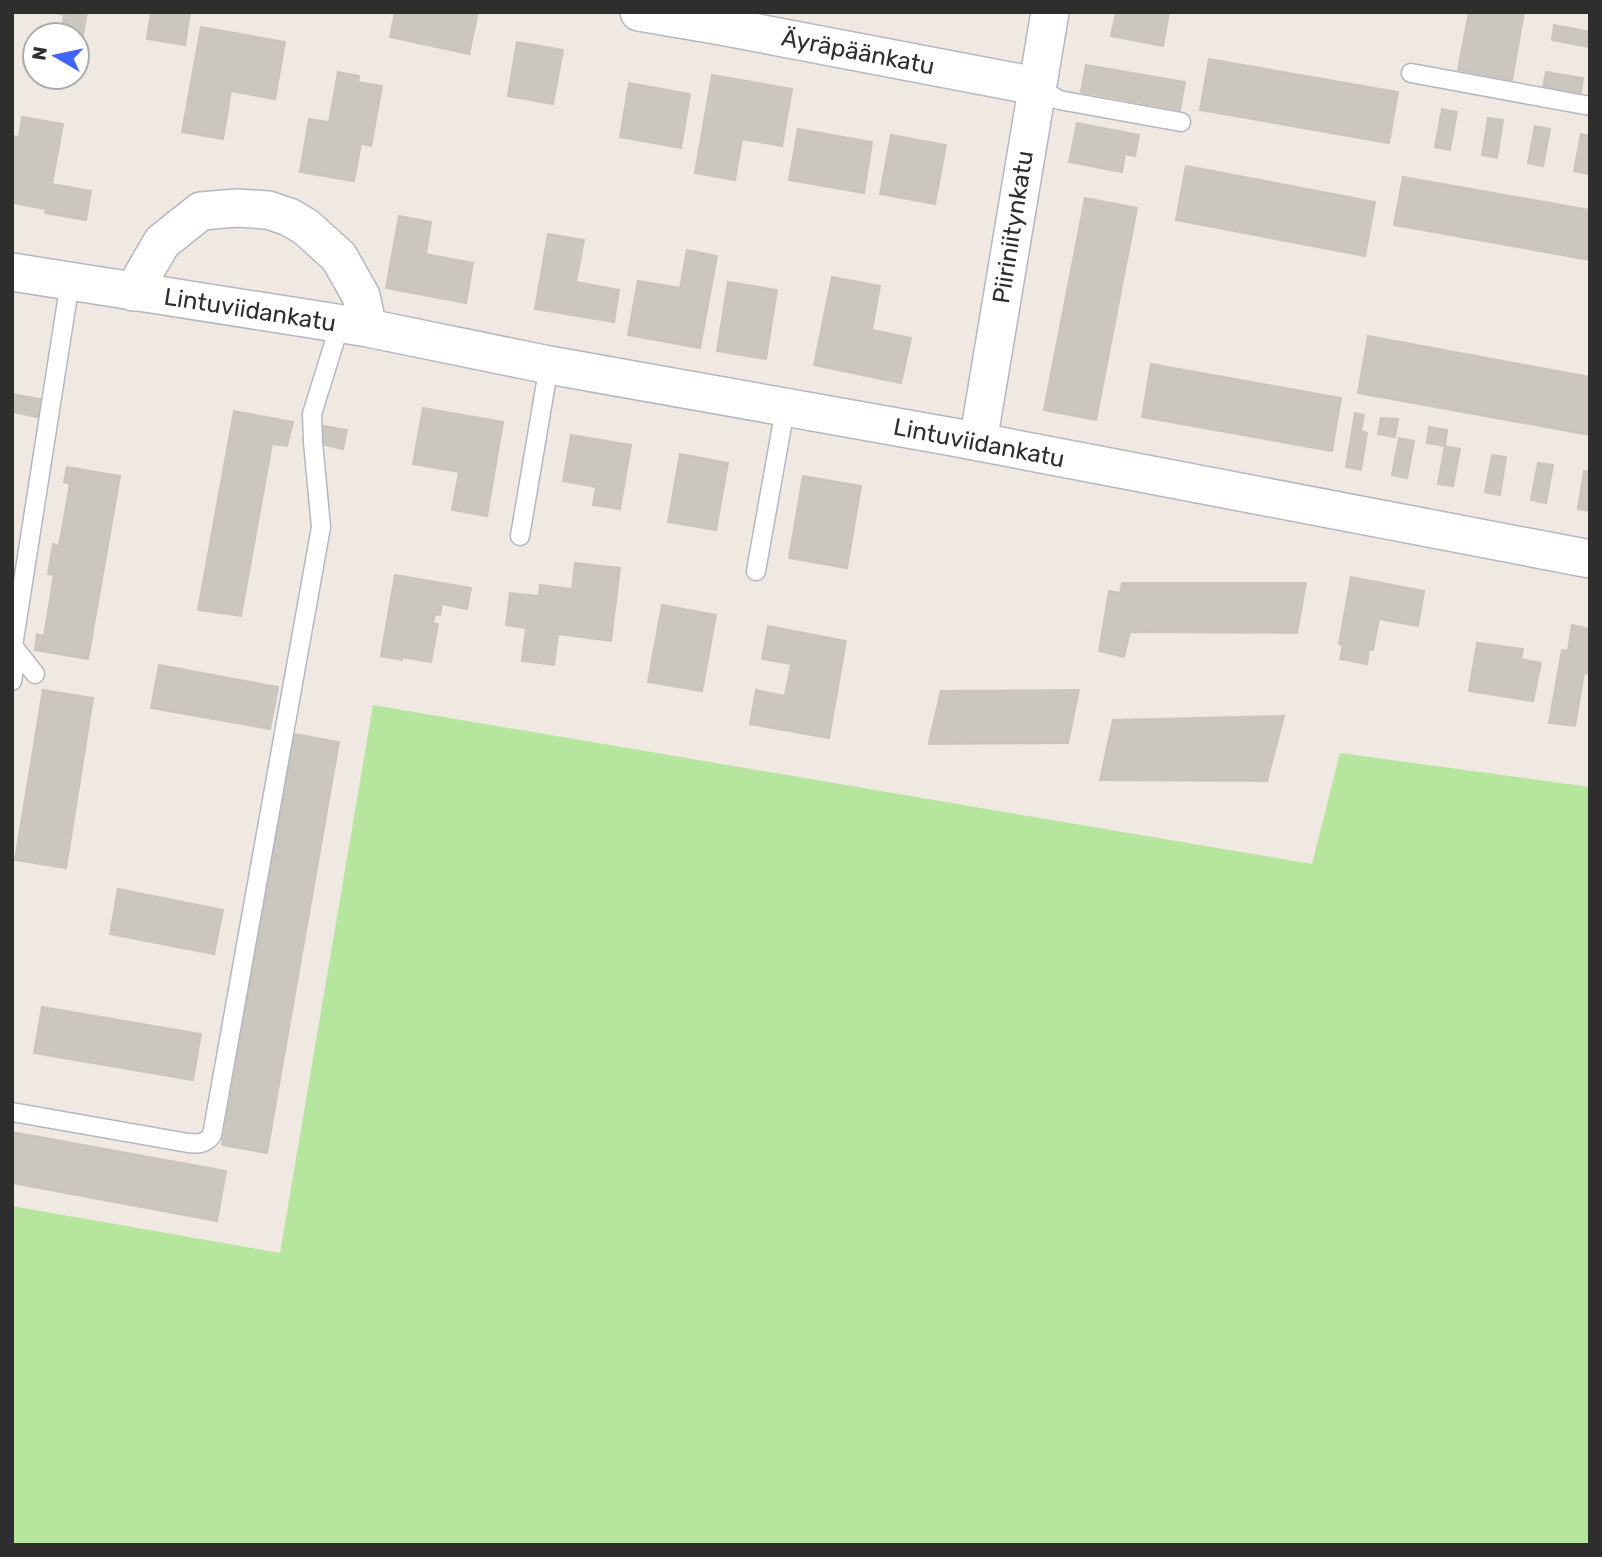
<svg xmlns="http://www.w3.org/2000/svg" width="1602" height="1557" viewBox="0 0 1602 1557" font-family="Rubik,sans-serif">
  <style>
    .green { fill: #b6e59e }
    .building { fill: #cbc7bf; stroke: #cbc5ba; stroke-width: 2 }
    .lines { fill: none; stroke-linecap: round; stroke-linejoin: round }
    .lane-casing { stroke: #b4b7c1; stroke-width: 21 }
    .street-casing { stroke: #b4b7c1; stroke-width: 40 }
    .lane { stroke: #fff; stroke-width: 18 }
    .street { stroke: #fff; stroke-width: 37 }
    .labels { text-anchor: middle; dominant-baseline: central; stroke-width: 7; stroke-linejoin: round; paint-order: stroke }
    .street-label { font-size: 24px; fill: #2e2e2e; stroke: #fff }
  </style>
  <rect width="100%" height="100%" fill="#efe9e1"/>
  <path class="green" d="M 373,705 L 1312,864 L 1340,753 L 1590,787 L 1590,1545 L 12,1545 L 12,1206 L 280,1253 Z"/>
  <path class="building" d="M 50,12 L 87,12 L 82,40 L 77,39 L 77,35 L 61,35 L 64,15 Z
    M 151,12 L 190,12 L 185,45 L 147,39 Z
    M 395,12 L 478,12 L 469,54 L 390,37 Z
    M 1116,12 L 1169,12 L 1163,46 L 1111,36 Z
    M 1469,12 L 1524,12 L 1512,80 L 1458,70 Z
    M 1554,25 L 1590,32 L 1589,47 L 1552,40 Z
    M 201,27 L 285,42 L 275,99 L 231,91 L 223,139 L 182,132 Z
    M 517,42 L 563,50 L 553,104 L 508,96 Z
    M 1209,59 L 1398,92 L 1389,143 L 1200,110 Z
    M 1086,65 L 1185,82 L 1180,110 L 1081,92 Z
    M 338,72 L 359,76 L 358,82 L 382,86 L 371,146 L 361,144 L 354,181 L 300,172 L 309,119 L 329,122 Z
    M 1546,72 L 1583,78 L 1581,93 L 1543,87 Z
    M 712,75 L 792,89 L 782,146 L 742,139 L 735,180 L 695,173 Z
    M 629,83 L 690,94 L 681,148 L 620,137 Z
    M 1442,109 L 1457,112 L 1450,150 L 1435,147 Z
    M 22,117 L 63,124 L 52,184 L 91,191 L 86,220 L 45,213 L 46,209 L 12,203 L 12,136 L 19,137 Z
    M 1488,118 L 1503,120 L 1497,158 L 1482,155 Z
    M 1077,123 L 1139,135 L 1135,156 L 1125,154 L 1122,172 L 1069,162 Z
    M 1535,126 L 1550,129 L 1543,166 L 1528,163 Z
    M 798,129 L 872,142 L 864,193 L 789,180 Z
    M 1581,134 L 1590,136 L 1589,174 L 1574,171 Z
    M 891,135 L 946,145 L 935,204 L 880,194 Z
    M 1186,166 L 1375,202 L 1365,256 L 1176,220 Z
    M 1403,177 L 1590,210 L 1590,260 L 1394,225 Z
    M 1085,198 L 1137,208 L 1096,420 L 1044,410 Z
    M 399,216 L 431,222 L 426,254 L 473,263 L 466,303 L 386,288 Z
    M 548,234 L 584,240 L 576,282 L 619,290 L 614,322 L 535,309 Z
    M 687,250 L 717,256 L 700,348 L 628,335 L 638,281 L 680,288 Z
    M 832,277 L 880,286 L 872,330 L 911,338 L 901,383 L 814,365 Z
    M 728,282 L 777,290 L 766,359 L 717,351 Z
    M 1368,336 L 1590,377 L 1590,435 L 1358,393 Z
    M 1151,364 L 1341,398 L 1332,451 L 1142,417 Z
    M 12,394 L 45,400 L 42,418 L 12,412 Z
    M 423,408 L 503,422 L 487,516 L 452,510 L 459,472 L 413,464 Z
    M 234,411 L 293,422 L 287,446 L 272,444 L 241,616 L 198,610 Z
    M 1355,413 L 1364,415 L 1361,431 L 1367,433 L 1361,470 L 1346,467 Z
    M 1381,418 L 1398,419 L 1395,437 L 1378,434 Z
    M 324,426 L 347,430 L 343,449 L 321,444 Z
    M 1429,427 L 1447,430 L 1445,446 L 1427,443 Z
    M 571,435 L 631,445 L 620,509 L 593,505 L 596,487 L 563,481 Z
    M 1399,438 L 1414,441 L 1407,478 L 1392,475 Z
    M 1445,446 L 1460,449 L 1453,486 L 1438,484 Z
    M 680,454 L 728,463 L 716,530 L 668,522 Z
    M 1492,455 L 1506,457 L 1500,495 L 1485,492 Z
    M 1538,463 L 1553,465 L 1546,503 L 1531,500 Z
    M 67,467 L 120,476 L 88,659 L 35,650 L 37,634 L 44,636 L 54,575 L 48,574 L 53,544 L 59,546 L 70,484 L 64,482 Z
    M 1584,471 L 1590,472 L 1590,511 L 1578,509 Z
    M 803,476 L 861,486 L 847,568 L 789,558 Z
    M 575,563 L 620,568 L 611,641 L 558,634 L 554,665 L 522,661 L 526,628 L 506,625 L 510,593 L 539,596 L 540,585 L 572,589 Z
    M 395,575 L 471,588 L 467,609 L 442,604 L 440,615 L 435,614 L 433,623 L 438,624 L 431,662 L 402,657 L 402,660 L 381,656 Z
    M 1351,577 L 1424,591 L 1418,626 L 1379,619 L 1373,650 L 1369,650 L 1367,664 L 1340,659 L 1343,645 L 1339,644 Z
    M 1122,583 L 1306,583 L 1297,633 L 1130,632 L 1124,657 L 1099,651 L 1109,591 L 1120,593 Z
    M 662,605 L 716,615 L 702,691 L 648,682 Z
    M 1572,625 L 1590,629 L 1590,674 L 1584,673 L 1575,726 L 1549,723 L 1562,650 L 1568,651 Z
    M 768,626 L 846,641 L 829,738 L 750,724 L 756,690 L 785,696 L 791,664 L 762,659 Z
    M 1477,643 L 1523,649 L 1521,659 L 1541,663 L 1533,701 L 1469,691 Z
    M 159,665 L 278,687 L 270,729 L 151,708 Z
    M 43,690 L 93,698 L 66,868 L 15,860 Z
    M 1079,690 L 1068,743 L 929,744 L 929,742 L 941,691 Z
    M 1284,716 L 1267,781 L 1100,780 L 1113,720 Z
    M 294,734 L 339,742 L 267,1153 L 222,1145 Z
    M 118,889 L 223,910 L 214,954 L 110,934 Z
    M 42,1007 L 201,1034 L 193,1080 L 34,1053 Z
    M 12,1132 L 226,1171 L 217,1221 L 12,1183 Z"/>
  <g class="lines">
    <defs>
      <path id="lane" d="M 1411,73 L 1590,106
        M 1036,86 L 1059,100 L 1181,122
        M 520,536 L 549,365
        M 756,571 L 785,409
        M 35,674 L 13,646 L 70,282
        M 12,681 L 17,651
        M 12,1112 L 188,1143 C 198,1144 206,1144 212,1135 L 321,527 L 313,442 L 312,414 L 340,324"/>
      <path id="street" d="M 639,12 L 721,26 L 1036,86
        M 12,272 L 368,328 L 549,365 L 953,437 L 1590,559
        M 133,292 L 162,242 L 201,211 L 237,208 L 268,210 L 289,217 L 306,227 L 339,257 L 361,296 L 368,328
        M 978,442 L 1050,12"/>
    </defs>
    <use href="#lane" class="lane-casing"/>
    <use href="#street" class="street-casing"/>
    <use href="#lane" class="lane"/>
    <use href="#street" class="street"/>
  </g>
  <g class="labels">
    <g class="street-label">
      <text transform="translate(858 52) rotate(11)">Äyräpäänkatu</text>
      <text transform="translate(1013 227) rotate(-81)">Piiriniitynkatu</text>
      <text transform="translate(250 310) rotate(9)">Lintuviidankatu</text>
      <text transform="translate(979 443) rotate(11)">Lintuviidankatu</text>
    </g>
  </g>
  <rect width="1602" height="1557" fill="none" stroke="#2e2e2e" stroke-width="28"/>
  <g transform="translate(56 56) rotate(279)"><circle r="33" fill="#ffffff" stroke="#ababab" stroke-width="2"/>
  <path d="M0-5L12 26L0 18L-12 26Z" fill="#4264fb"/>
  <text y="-10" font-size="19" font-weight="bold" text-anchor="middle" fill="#2e2e2e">N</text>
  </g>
</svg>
